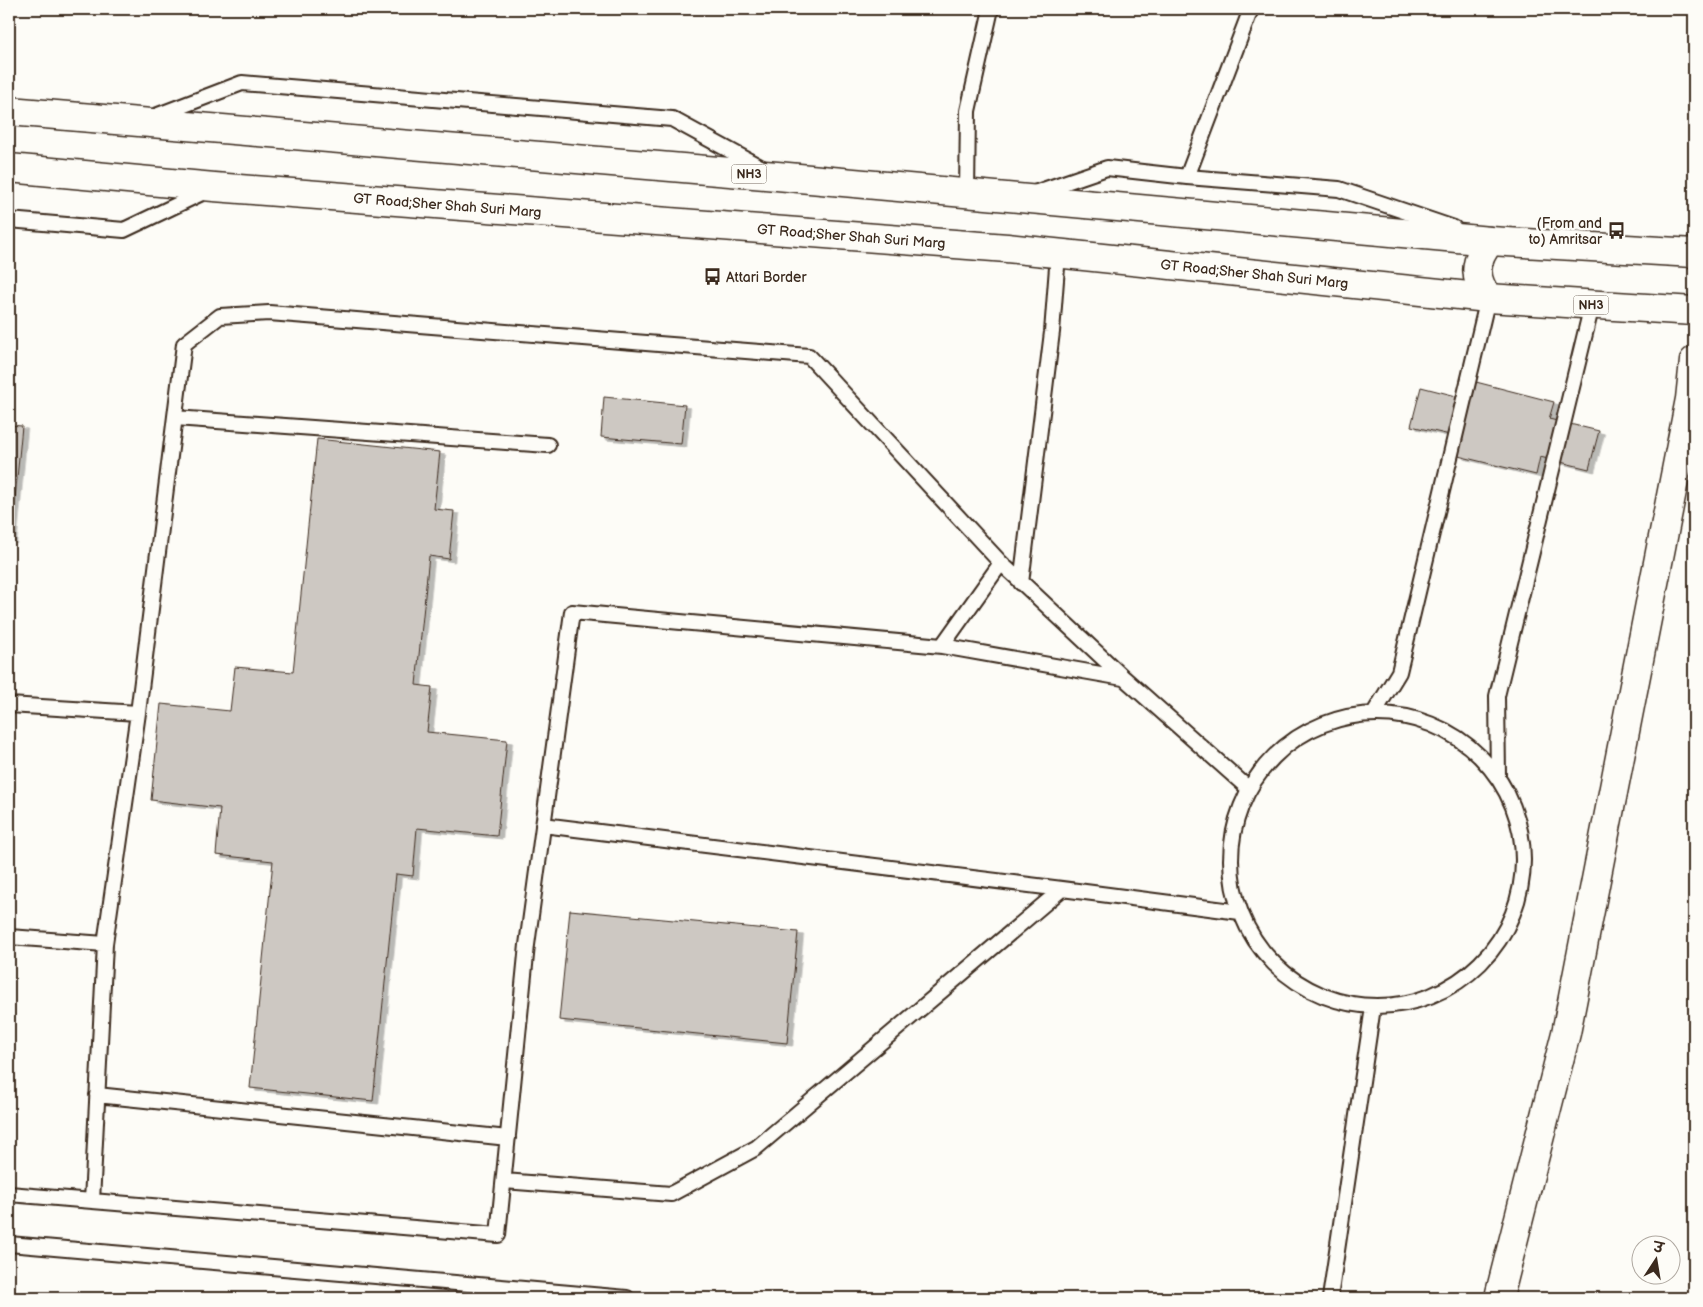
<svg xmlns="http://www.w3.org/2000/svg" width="1703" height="1307" viewBox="0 0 1703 1307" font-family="'Balsamiq Sans','Playpen Sans Deva',sans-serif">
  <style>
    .building { fill: #cdc8c2; stroke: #3b2a1e; filter: url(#shadow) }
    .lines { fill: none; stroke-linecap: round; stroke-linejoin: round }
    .lane-casing { stroke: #3b2a1e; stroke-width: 18 }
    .street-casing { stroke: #3b2a1e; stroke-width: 31 }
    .highway-casing { stroke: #3b2a1e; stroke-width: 31 }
    .lane { stroke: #fdfcf7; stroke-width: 14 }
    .street { stroke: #fdfcf7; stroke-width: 28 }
    .highway { stroke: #fdfcf7; stroke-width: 28 }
    .labels { text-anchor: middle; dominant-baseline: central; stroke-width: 4.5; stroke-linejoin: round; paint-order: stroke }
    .shield { fill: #fdfcf7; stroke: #75695f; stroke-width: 1 }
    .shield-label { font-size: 12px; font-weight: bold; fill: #3b2a1e }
    .street-label { font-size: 14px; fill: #3b2a1e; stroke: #fdfcf7 }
    .poi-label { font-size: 14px; fill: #3b2a1e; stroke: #fdfcf7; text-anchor: end }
  </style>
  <defs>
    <filter id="shadow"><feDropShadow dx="5.5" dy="3" stdDeviation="0" flood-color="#0004"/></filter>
  </defs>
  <rect width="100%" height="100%" fill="#fdfcf7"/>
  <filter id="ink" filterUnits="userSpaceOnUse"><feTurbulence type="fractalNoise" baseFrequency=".02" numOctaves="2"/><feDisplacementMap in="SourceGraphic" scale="10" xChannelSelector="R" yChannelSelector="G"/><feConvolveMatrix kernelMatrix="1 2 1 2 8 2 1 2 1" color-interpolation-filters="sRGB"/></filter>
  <g filter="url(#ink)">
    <path class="building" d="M 1476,382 L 1554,402 L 1549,419 L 1599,431 L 1589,469 L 1540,457 L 1536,475 L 1458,456 L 1463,438 L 1411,426 L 1421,387 L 1472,400 Z
      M 604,397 L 685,405 L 681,444 L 601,437 Z
      M 9,425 L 22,426 L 11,541 L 9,540 Z
      M 317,439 L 440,452 L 434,509 L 454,511 L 449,559 L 429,556 L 416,685 L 432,687 L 427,732 L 507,740 L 497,836 L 417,828 L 413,876 L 396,874 L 373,1101 L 250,1088 L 273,861 L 216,855 L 220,808 L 151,800 L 161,704 L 230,711 L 235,667 L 293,672 Z
      M 570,910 L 798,932 L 787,1043 L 559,1020 Z"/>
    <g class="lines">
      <defs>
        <path id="lane" d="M 153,117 L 242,83 L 672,119 L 762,168
          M 1187,177 L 1251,9
          M 1034,193 L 1107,168 L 1187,177 L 1339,189 L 1454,228
          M 967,194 L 968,111 L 991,9
          M 9,220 L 124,230 L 206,191
          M 175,418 L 548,445
          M 1021,583 L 1052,332 L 1058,254
          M 942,646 L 1001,563
          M 9,705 L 138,713 L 184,344 L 220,316 L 269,313 L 809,356 L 1001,563 L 1124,678 L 1249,789
          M 1374,713 L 1399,672 L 1488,298
          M1231 860a146 146 0 1 1 292 0a146 146 0 1 1-292 0Z
          M 1498,776 L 1497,696 L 1592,305
          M 543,825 L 1062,889 L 1240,912
          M 9,937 L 105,944 L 138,713
          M 97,1095 L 508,1138
          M 504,1181 L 671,1194 L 756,1148 L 1062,889
          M 9,1194 L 498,1235 L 527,945 L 572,612 L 942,646 L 1123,678
          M 92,1201 L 105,944
          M 9,1244 L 627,1298
          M 1330,1298 L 1373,1007"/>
        <path id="street" d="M 1501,1298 L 1500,1293 L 1566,1033 L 1690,399 L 1694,361"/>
        <g id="highway">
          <path d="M 9,111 L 777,176 L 1490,241 L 1694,253"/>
          <path id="s1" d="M 9,168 L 214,187 L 1007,248 L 1488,298 L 1694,311"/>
          <path d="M 1488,298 C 1473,277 1474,261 1490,241"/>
        </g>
      </defs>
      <use href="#lane" class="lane-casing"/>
      <use href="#street" class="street-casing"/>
      <use href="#highway" class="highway-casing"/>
      <use href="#lane" class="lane"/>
      <use href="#street" class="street"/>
      <use href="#highway" class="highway"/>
    </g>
  </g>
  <defs>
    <symbol id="bus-bare" viewBox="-9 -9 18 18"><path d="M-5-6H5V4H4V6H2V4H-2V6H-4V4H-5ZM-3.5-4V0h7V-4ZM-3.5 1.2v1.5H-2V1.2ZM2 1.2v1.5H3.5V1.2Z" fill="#3b2a1e" stroke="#fdfcf7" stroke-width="2.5" paint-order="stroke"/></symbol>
  </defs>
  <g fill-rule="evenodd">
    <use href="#bus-bare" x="1604" y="218" width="25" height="25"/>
    <use href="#bus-bare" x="700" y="264" width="25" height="25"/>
  </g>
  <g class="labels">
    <g class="shield">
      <rect x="731.5" y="164.5" width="35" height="19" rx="4"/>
      <rect x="1573.5" y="295.5" width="35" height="19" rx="4"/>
    </g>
    <g class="shield-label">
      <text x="749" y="174">NH3</text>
      <text x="1591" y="305">NH3</text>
    </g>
    <g class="street-label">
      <text stroke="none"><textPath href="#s1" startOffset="440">GT Road;Sher Shah Suri Marg</textPath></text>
      <text stroke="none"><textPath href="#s1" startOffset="845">GT Road;Sher Shah Suri Marg</textPath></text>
      <text stroke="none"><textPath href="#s1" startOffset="1250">GT Road;Sher Shah Suri Marg</textPath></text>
    </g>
    <g class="poi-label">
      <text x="1602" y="223">(From and<tspan x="1602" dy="16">to) Amritsar</tspan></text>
      <text x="726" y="277" text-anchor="start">Attari Border</text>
    </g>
  </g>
  <rect width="1703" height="1307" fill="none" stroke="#fdfcf7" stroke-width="30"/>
  <rect x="15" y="15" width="1673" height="1277" fill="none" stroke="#3b2a1e" stroke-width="2" filter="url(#ink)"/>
  <g transform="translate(1656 1260) rotate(12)"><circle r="24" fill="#fdfcf7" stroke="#afa8a0"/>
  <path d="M0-4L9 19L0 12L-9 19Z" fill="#3b2a1e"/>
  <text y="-8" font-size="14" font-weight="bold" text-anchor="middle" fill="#3b2a1e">उ</text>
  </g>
</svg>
